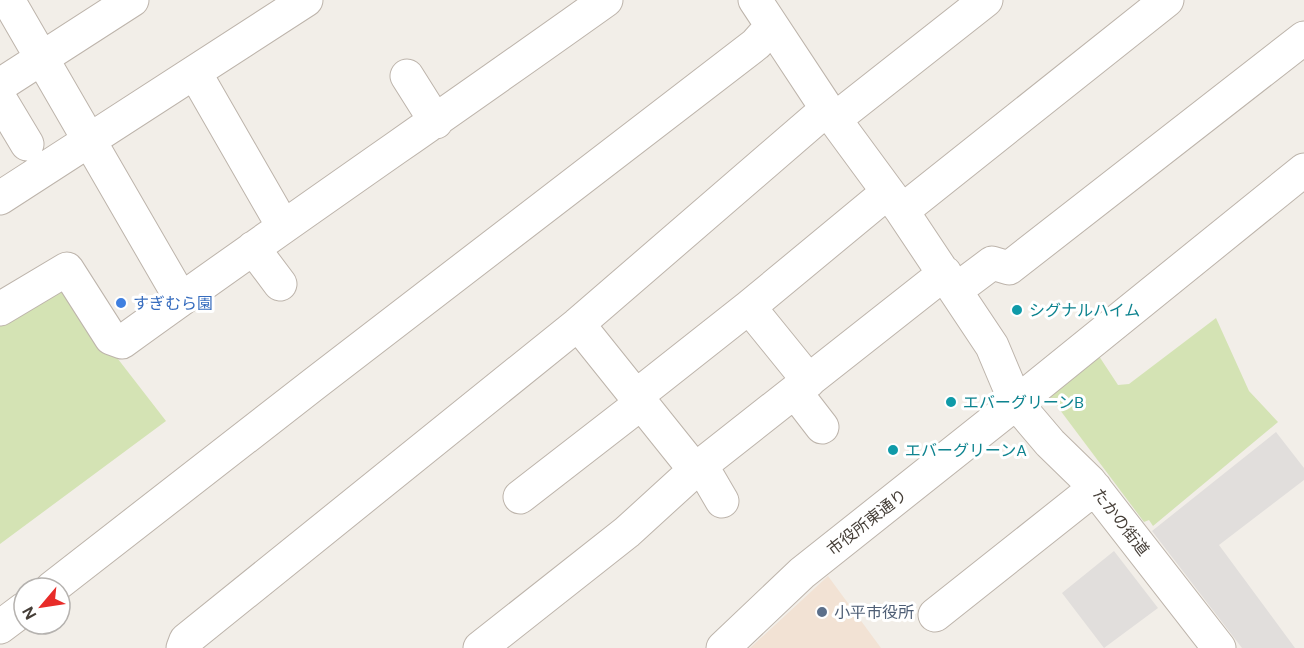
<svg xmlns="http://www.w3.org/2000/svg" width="1304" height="648" viewBox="0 0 1304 648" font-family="'DM Sans','Noto Sans JP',sans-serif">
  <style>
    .commercial { fill: #f2e2d4 }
    .green { fill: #d4e3b4 }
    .parking { fill: #e1dedc }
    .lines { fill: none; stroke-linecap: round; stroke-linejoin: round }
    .minor-casing { stroke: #bdb4ab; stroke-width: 35 }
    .minor { stroke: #fff; stroke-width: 33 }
    .shop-dot { fill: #3f7fe0; stroke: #fff; stroke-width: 2 }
    .culture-dot { fill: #0f9aa8; stroke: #fff; stroke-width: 2 }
    .service-dot { fill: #5c6f8a; stroke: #fff; stroke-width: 2 }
    .labels { text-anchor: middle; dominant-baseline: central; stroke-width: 6; stroke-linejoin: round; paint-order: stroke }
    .shop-label { font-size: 16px; fill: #366cbe; stroke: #fff; text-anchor: start }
    .culture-label { font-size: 16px; fill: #0d838f; stroke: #fff; text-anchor: start }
    .street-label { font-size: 16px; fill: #453e37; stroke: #fff }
    .service-label { font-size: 16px; fill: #4e5e75; stroke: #fff; text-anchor: start }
  </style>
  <rect width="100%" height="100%" fill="#f2eee8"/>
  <path class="commercial" d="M 828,576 L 881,648 L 750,648 Z"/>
  <path class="green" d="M 64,275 L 111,350 L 166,421 L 0,544 L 0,317 Z
    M 1216,318 L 1249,391 L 1278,422 L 1153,526 L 1149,520 L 1144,522 L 1048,394 L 1093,347 L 1118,385 L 1129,384 Z"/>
  <path class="parking" d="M 1276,432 L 1304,468 L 1304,480 L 1219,545 L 1295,648 L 1242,648 L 1152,531 Z
    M 1114,551 L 1158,608 L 1104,648 L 1062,593 Z"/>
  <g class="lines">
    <defs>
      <path id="minor" d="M 8,0 L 181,299
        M 755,0 L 827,109 L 902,211 L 992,346 L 1016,403 L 1050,443 L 1089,481 L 1219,648
        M 195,73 L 283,226
        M 407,76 L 436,122
        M 0,85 L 132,0
        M 0,99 L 27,144
        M 835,119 L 986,0
        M 0,198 L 306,0
        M 902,211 L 1167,0
        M 253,248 L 280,284
        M 956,290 L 992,263 L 1009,268 L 1304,38
        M 749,307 L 809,381
        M 0,309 L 67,269 L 111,338 L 122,342 C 282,226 445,115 606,0
        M 578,324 L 695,470
        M 795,392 L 822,427
        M 635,397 L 749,307 L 888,192
        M 701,465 L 722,501
        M 520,497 L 640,404
        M 52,588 L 314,384 L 756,44 L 772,26
        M 935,615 L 1095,488
        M 0,627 L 24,609
        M 183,648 L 186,640 L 578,324 L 827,109
        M 480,648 L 627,532 L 695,470 L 945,273
        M 723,648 L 802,573 L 1016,403 L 1304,170"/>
    </defs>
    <use href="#minor" class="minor-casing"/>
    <use href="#minor" class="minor"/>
  </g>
  <circle class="shop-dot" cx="121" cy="303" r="6"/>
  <g class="culture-dot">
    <circle cx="1017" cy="310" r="6"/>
    <circle cx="951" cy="402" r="6"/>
    <circle cx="893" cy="450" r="6"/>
  </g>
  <circle class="service-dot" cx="822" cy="612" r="6"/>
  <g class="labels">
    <g class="shop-label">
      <text x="133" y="303">すぎむら園</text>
    </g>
    <g class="culture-label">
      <text x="1029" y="310">シグナルハイム</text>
      <text x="963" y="402">エバーグリーンB</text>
      <text x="905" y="450">エバーグリーンA</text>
    </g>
    <g class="street-label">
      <text transform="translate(867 522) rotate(-38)">市役所東通り</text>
      <text transform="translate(1121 522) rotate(52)">たかの街道</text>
    </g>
    <g class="service-label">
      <text x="834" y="612">小平市役所</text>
    </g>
  </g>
  <g transform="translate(42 606) rotate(241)"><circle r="28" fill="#ffffff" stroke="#b5b2af" stroke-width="1.5"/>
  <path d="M0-4.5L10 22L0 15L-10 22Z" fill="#e82c29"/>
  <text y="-9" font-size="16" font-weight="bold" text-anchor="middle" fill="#453e37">N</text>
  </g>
</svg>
